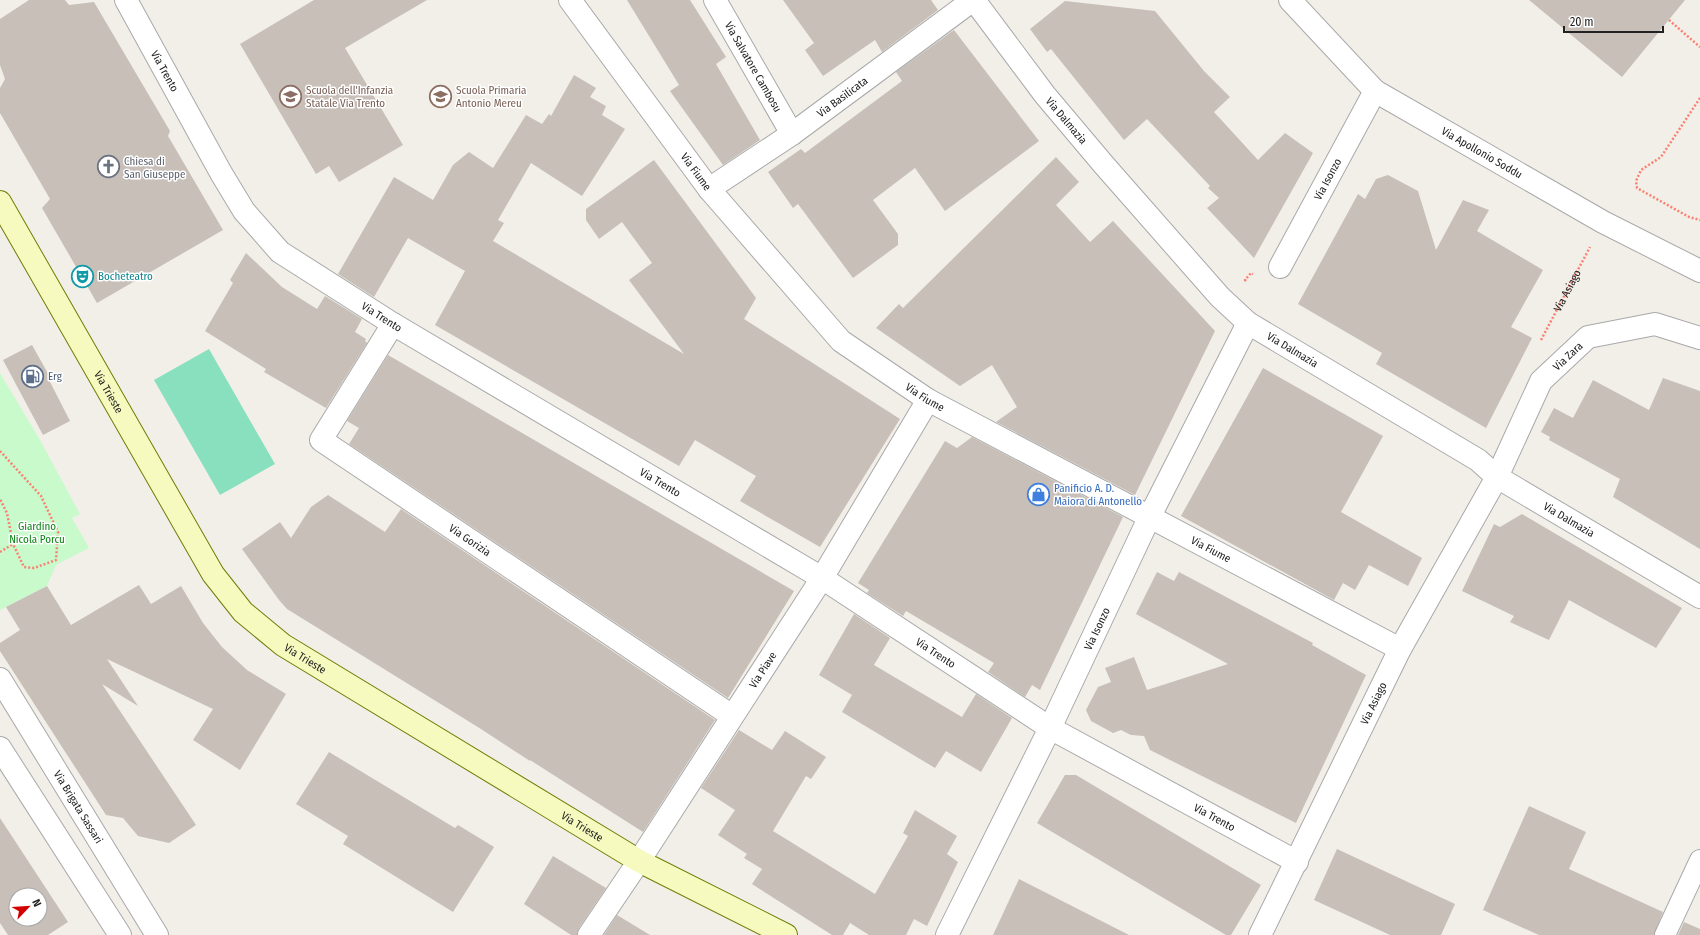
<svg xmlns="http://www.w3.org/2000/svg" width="1700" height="935" viewBox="0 0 1700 935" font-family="'Fira Sans Condensed',sans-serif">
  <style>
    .park { fill: #c8facc }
    .pitch { fill: #88e0be }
    .building { fill: #c7bfb8; fill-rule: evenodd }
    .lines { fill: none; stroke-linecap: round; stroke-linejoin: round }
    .service-casing { stroke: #a9a9a9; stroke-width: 22 }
    .minor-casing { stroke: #a9a9a9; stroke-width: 24 }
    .secondary-casing { stroke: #707d05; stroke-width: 24 }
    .path { stroke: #fa8072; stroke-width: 2.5; stroke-dasharray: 2 2; stroke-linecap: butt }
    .service { stroke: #fff; stroke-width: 20 }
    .minor { stroke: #fff; stroke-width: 22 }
    .secondary { stroke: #f7fabf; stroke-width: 22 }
    .labels { text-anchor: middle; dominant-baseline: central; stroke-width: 3; stroke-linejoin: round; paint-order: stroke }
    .street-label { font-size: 11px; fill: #222; stroke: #fff }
    .education-label { font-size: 11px; fill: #785e54; stroke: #fff; text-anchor: start }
    .worship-label { font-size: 11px; fill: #5b616d; stroke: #fff; text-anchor: start }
    .culture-label { font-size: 11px; fill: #0d838f; stroke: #fff; text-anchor: start }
    .service-label { font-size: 11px; fill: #4e5e75; stroke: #fff; text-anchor: start }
    .shop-label { font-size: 11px; fill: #366cbe; stroke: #fff; text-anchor: start }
    .park-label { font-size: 11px; fill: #0c8416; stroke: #fff }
  </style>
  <rect width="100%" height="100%" fill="#f2efe9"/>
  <path class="park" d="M 0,373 L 40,440 L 80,514 L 72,518 L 89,548 L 56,565 L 47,586 L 0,610 Z"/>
  <path class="pitch" d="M 209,349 L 275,464 L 220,495 L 154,380 Z"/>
  <path class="building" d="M 29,0 L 65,0 L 69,5 L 94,2 L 170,131 L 168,136 L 223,230 L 97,303 L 42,208 L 50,199 L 0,113 L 0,88 L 5,79 L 0,65 L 0,19 Z
    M 314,0 L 427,0 L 345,48 L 403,145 L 339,182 L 329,166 L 316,174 L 240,44 Z
    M 627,0 L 690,0 L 726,57 L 716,64 L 760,140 L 723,165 L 670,91 L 679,85 Z
    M 783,0 L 931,0 L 938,10 L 882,52 L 875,40 L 823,76 L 805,50 L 814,43 Z
    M 1529,0 L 1685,0 L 1622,77 Z
    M 1065,1 L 1155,11 L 1204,71 L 1230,97 L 1214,112 L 1258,160 L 1285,133 L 1313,153 L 1254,258 L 1207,208 L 1219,198 L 1208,188 L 1210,186 L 1147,119 L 1124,140 L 1051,49 L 1047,52 L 1030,29 Z
    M 954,30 L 1039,141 L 945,211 L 915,168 L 873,200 L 898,234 L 898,245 L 853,278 L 798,204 L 793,208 L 768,172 L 801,149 L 805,153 L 902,81 L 896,72 Z
    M 574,75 L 596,88 L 590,97 L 606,106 L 602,115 L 625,129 L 582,196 L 531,163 L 498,220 L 504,223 L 493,241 L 684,354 L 629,280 L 652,263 L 622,222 L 599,239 L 586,220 L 586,209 L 654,160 L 756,298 L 744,319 L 900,419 L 820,547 L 740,501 L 756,476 L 695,440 L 679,466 L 435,325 L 465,271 L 408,238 L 374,297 L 338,274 L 394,177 L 433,200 L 453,165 L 469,152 L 493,168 L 526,115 L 542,124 L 549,114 L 551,116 Z
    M 1056,157 L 1079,182 L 1056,205 L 1090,242 L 1113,221 L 1215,331 L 1135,495 L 996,422 L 1017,407 L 992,365 L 960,386 L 876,328 L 899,304 L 903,308 Z
    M 1388,175 L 1418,191 L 1436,250 L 1463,200 L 1489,210 L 1477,231 L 1543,270 L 1511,327 L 1532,338 L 1486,428 L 1376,364 L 1382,353 L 1298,304 L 1358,194 L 1365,199 L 1376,179 Z
    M 246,253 L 282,287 L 317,309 L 325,296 L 362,319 L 355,332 L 366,339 L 365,341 L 367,343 L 326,408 L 264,372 L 266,369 L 205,331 L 233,283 L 230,280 Z
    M 32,345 L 50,377 L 48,378 L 70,421 L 43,435 L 3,360 Z
    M 388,355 L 794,591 L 728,698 L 349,444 L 359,428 L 347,421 Z
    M 1263,368 L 1383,436 L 1341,512 L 1422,558 L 1408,586 L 1369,565 L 1355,590 L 1343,583 L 1334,600 L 1181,516 Z
    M 1663,378 L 1700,391 L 1700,549 L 1613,497 L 1620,479 L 1549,440 L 1550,437 L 1541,432 L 1554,408 L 1573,418 L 1593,380 L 1649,410 Z
    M 972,437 L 1123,517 L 1040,690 L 1032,685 L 1025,697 L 988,672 L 994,663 L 906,611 L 903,616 L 867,593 L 869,590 L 858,583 L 945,441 L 957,448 Z
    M 328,495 L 385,532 L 401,509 L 715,720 L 643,832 L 530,760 L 530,761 L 481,729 L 287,609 L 279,600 L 242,549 L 280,522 L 291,538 L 311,507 Z
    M 1522,514 L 1682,608 L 1656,648 L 1569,600 L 1549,640 L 1510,622 L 1514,616 L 1462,591 L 1494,524 L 1500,527 Z
    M 1157,572 L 1174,581 L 1179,572 L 1313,643 L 1312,645 L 1366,675 L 1296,823 L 1150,750 L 1144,736 L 1131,735 L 1121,730 L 1113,733 L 1091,721 L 1086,710 L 1098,687 L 1111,682 L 1105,668 L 1134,657 L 1147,690 L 1228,664 L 1136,614 Z
    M 139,585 L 151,604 L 181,586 L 203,623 L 222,647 L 247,670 L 286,694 L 240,770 L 193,740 L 213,709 L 107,659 L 138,706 L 102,684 L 196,825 L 169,843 L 138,836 L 123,818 L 106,815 L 0,651 L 0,643 L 20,630 L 6,607 L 47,586 L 71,625 Z
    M 854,614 L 890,638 L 874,665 L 962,717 L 976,694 L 1012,718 L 981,772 L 946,751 L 935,768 L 842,712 L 852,695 L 819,675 Z
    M 739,730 L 772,750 L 785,731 L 826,757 L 811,779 L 806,776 L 773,831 L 875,894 L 908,836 L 903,833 L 915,810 L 957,836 L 947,854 L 958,862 L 927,926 L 914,919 L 906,935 L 869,935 L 850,923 L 843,935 L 832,935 L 752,884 L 762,869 L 744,858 L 747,854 L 718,835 L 735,810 L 701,788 Z
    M 329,752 L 455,828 L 458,825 L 494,847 L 453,912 L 343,844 L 348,836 L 296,804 Z
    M 1065,775 L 1076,775 L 1261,885 L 1231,935 L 1226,935 L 1037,823 Z
    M 1529,806 L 1586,832 L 1569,869 L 1663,912 L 1654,935 L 1539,935 L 1483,910 Z
    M 0,818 L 68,922 L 48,935 L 8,935 L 0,923 ZM 16,895 L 40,895 L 40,919 L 16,919 Z
    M 1337,849 L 1455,904 L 1441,935 L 1390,935 L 1314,900 Z
    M 553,856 L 606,888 L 579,928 L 577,935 L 571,935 L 524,904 Z
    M 1019,879 L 1129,935 L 993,935 Z
    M 617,915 L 650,935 L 604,935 Z
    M 1684,922 L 1700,929 L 1700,935 L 1678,935 Z"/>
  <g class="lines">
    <defs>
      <path id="service" d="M 1665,935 L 1700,860"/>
      <g id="minor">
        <path id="s2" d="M 126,0 L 221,173 L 244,211 L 280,252 L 393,324 L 822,578 L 1050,728 L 1297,862"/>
        <path id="s3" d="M 570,0 L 709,189 L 841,341 L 928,400 L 1400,649"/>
        <path id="s4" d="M 715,0 L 792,134"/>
        <path id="s5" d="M 974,0 L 1045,95 L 1104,165 L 1220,297 L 1248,323 L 1478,460 L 1497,477 L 1700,597"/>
        <path id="s6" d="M 1290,0 L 1375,91 L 1603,222 L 1700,271"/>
        <path id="s7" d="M 709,189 L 792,134 L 973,0"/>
        <path id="s8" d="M 1280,267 L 1375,91"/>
        <path id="s9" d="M 393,324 L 321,440 L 732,716"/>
        <path id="s10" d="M 0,679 L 157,935"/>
        <path d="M 0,748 L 120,935"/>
        <path id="s11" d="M 589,935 L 639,861 L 822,578 L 928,400"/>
        <path id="s12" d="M 947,935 L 1050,728 L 1150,516 L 1248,323"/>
        <path id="s13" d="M 1260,935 L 1400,649 L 1497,477 L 1541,381 L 1588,337 L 1655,324 L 1700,338"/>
      </g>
      <g id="secondary">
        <path id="s14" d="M 0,202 L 213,574 L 243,612 L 283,645 L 639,861 L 786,935"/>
      </g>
    </defs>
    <use href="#service" class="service-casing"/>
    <use href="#minor" class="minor-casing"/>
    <use href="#secondary" class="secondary-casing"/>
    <g class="path">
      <path d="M 1669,20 L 1700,47"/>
      <path d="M 1700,98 L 1661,157 L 1641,170 L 1636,181 L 1637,188 L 1689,217 L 1700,220"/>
      <path d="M 1246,281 L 1245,280 L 1251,273 L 1253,274"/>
      <path id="s1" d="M 1541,340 L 1590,247"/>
      <path d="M 0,451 L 41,496 L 58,532 L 56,560 L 34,568 L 24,567 L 13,544 L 7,513 L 0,499"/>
      <path d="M 0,552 L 13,544"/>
    </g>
    <use href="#service" class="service"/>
    <use href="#minor" class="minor"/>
    <use href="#secondary" class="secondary"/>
  </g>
  <defs>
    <symbol id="school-ring" viewBox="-11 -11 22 22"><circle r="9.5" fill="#fff" stroke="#8d6e63" stroke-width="1.5"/><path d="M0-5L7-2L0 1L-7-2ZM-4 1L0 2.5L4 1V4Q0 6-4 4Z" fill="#8d6e63"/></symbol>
    <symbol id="church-ring" viewBox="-11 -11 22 22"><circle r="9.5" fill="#fff" stroke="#6b7280" stroke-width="1.5"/><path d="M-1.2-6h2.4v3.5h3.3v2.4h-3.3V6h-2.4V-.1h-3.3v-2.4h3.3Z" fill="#6b7280"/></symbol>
    <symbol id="theatre-ring" viewBox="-11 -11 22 22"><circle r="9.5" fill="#fff" stroke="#0f9aa8" stroke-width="1.5"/><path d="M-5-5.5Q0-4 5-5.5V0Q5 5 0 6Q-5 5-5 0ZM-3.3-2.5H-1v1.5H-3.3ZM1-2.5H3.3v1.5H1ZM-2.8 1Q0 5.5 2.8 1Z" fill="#0f9aa8"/></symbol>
    <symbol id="fuel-ring" viewBox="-11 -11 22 22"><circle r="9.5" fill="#fff" stroke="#5c6f8a" stroke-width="1.5"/><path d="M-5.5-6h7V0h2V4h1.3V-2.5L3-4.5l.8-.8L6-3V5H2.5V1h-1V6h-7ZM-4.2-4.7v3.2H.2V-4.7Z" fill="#5c6f8a"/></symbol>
    <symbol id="shop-ring" viewBox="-11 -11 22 22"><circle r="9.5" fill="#fff" stroke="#3f7fe0" stroke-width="1.5"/><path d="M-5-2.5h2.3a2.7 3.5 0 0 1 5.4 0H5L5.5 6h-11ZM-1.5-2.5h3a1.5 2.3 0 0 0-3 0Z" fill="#3f7fe0"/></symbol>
  </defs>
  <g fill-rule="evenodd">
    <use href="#school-ring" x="278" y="84" width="25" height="25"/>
    <use href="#school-ring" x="428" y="84" width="25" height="25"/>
    <use href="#church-ring" x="96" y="154" width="25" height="25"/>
    <use href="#theatre-ring" x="70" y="264" width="25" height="25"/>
    <use href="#fuel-ring" x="20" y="364" width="25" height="25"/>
    <use href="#shop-ring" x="1026" y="482" width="25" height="25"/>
  </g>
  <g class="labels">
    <g class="street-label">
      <text stroke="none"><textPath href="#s4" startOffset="77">Via Salvatore Cambosu</textPath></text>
      <text stroke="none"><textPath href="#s2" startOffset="81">Via Trento</textPath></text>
      <text stroke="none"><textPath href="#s7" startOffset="162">Via Basilicata</textPath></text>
      <text stroke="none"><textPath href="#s5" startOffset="152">Via Dalmazia</textPath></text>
      <text stroke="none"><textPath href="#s6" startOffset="248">Via Apollonio Soddu</textPath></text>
      <text stroke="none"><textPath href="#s3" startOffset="213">Via Fiume</textPath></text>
      <text stroke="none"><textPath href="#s8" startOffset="100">Via Isonzo</textPath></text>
      <text stroke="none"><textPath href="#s1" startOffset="56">Via Asiago</textPath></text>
      <text stroke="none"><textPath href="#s2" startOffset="417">Via Trento</textPath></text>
      <text stroke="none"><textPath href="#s5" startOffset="476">Via Dalmazia</textPath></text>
      <text stroke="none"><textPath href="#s13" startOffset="658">Via Zara</textPath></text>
      <text stroke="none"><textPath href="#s14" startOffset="219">Via Trieste</textPath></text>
      <text stroke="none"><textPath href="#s3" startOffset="537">Via Fiume</textPath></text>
      <text stroke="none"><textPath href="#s2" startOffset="741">Via Trento</textPath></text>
      <text stroke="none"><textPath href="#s5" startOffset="801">Via Dalmazia</textPath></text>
      <text stroke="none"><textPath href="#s9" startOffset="316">Via Gorizia</textPath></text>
      <text stroke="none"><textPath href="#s3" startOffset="861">Via Fiume</textPath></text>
      <text stroke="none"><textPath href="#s12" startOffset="341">Via Isonzo</textPath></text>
      <text stroke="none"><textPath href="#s2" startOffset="1065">Via Trento</textPath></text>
      <text stroke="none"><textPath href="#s14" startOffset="555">Via Trieste</textPath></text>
      <text stroke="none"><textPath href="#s11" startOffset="317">Via Piave</textPath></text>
      <text stroke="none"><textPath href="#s13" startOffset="258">Via Asiago</textPath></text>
      <text stroke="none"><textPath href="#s10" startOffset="150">Via Brigata Sassari</textPath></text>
      <text stroke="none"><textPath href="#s2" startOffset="1389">Via Trento</textPath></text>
      <text stroke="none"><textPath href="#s14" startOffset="879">Via Trieste</textPath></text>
    </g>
    <g class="education-label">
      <text x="306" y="90">Scuola dell'Infanzia<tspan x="306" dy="13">Statale Via Trento</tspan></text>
      <text x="456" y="90">Scuola Primaria<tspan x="456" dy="13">Antonio Mereu</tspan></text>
    </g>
    <g class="worship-label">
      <text x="124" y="161">Chiesa di<tspan x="124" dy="13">San Giuseppe</tspan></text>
    </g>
    <g class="culture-label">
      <text x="98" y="276">Bocheteatro</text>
    </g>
    <g class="service-label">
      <text x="48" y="376">Erg</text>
    </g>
    <g class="shop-label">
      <text x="1054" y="488">Panificio A. D.<tspan x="1054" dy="13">Maiora di Antonello</tspan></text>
    </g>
    <g class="park-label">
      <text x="37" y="526">Giardino<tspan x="37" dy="13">Nicola Porcu</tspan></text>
    </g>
  </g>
  <g transform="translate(28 907) rotate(65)"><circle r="19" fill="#ffffff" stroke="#a7a7a7"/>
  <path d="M0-3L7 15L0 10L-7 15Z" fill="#d40000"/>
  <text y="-6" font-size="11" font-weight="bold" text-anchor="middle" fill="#222222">N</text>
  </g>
  <path d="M1564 26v6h99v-6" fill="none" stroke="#222222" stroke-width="2"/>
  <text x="1570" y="26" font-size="12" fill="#222222" stroke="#ffffff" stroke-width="3" paint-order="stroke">20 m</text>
</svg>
